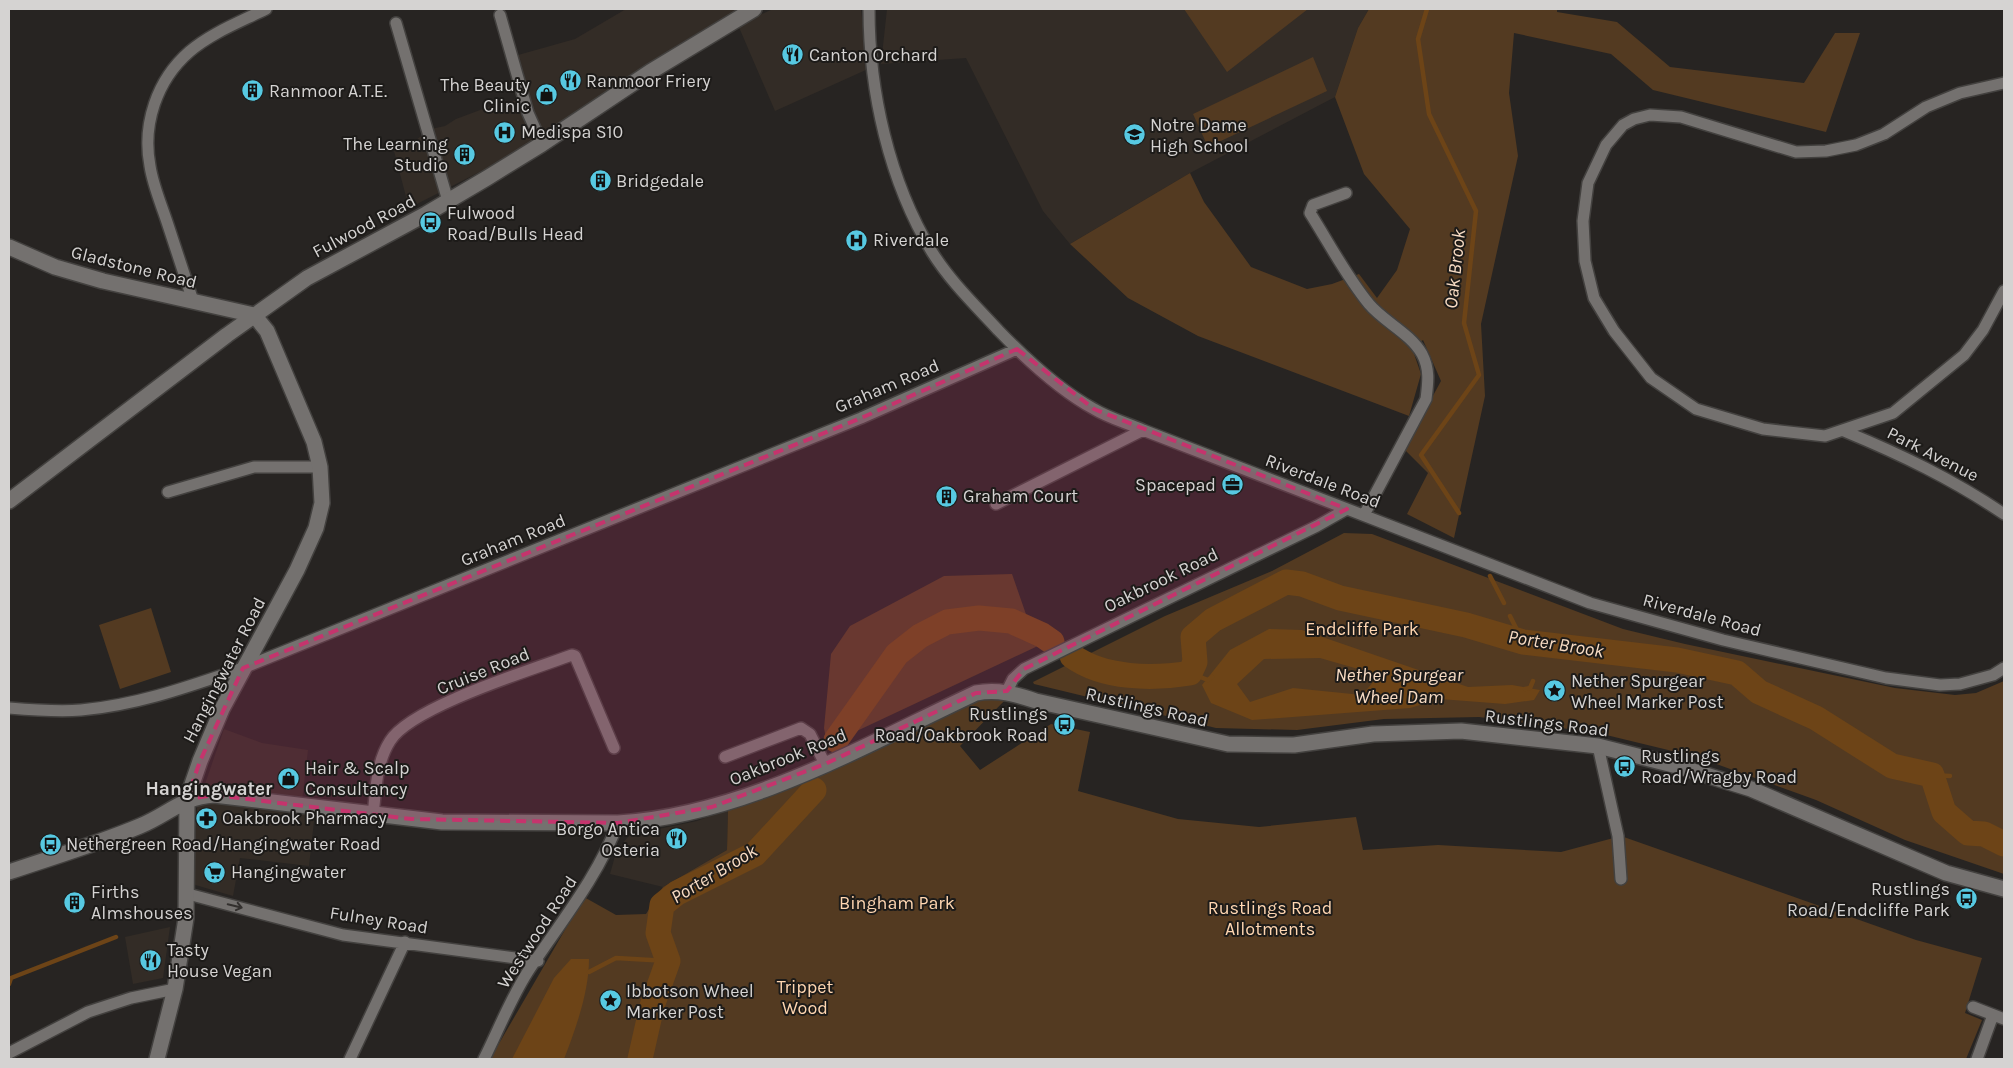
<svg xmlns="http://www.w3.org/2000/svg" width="2013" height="1068" viewBox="0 0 2013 1068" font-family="Karla,sans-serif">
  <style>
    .built { fill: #332c26 }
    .green { fill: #533a21 }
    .water { fill: #6d4417; fill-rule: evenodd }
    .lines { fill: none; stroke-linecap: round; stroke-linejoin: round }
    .stream { stroke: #6d4417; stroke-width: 4.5 }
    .river { stroke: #6d4417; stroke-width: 25 }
    .street-casing { stroke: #43413f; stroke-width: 14 }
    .secondary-casing { stroke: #43413f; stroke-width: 18 }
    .street { stroke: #74716f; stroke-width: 11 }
    .secondary { stroke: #74716f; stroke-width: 15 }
    .oneway { stroke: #33302e }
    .marked { fill: #c5346d; fill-opacity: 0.2; stroke: #c5346d; stroke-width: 4; stroke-dasharray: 10 6; stroke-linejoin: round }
    .labels { text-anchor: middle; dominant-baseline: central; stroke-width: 4; stroke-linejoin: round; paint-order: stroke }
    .poi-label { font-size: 18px; fill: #d5d3d2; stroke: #1d1b19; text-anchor: start }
    .street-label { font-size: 18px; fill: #d5d3d2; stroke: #1d1b19 }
    .park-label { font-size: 18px; fill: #ffd6b1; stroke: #1d1b19 }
    .water-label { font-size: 19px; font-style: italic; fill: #f8dcc4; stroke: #1d1b19 }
    .neighbourhood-label { font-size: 19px; font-weight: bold; fill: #d5d3d2; stroke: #1d1b19 }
  </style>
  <rect width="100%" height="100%" fill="#272422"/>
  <path class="built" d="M 626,9 L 738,9 L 676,46 L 548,137 L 409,208 L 394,151 L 409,145 L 431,129 L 445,126 L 456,119 L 499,103 L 520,100 L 511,57 L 575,39 Z
    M 773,9 L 861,9 L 868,69 L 775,111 L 738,25 Z
    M 887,9 L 1369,9 L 1358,28 L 1335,97 L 1190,173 L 1070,244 L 1043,211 L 966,58 L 881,64 Z
    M 224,729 L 262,743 L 308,750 L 301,810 L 315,812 L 309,866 L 240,858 L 233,896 L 192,884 L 197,807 Z
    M 728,809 L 727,850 L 663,887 L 610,874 L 617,849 L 630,835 L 697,821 Z
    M 170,927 L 163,978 L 133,984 L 125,937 Z"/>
  <path class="green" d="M 1184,9 L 1308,9 L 1227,72 Z
    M 1369,9 L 1557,9 L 1557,12 L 1617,22 L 1670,67 L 1804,83 L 1835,33 L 1860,33 L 1826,132 L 1653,90 L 1611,54 L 1514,33 L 1509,93 L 1518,156 L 1481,324 L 1485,396 L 1454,538 L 1407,514 L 1428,473 L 1404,449 L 1441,381 L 1423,340 L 1412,348 L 1421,374 L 1409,416 L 1198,336 L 1128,298 L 1070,244 L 1190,173 L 1204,202 L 1251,267 L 1307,289 L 1332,284 L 1359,274 L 1377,298 L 1397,270 L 1410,229 L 1364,174 L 1335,97 L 1358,28 Z
    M 1313,57 L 1327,91 L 1208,147 L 1193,114 Z
    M 1344,533 L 1372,534 L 1623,629 L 1685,644 L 1895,688 L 1955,695 L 1976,693 L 2004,681 L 2004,874 L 1905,840 L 1816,800 L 1697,757 L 1598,733 L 1479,717 L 1384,719 L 1297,730 L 1216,728 L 1034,684 L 1033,682 L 1165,616 L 1272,571 Z
    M 1012,574 L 1028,620 L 1057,637 L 827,745 L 824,728 L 831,654 L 850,626 L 944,576 Z
    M 151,608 L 171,672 L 120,689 L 99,625 Z
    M 978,695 L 1009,696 L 960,746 L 980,770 L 1051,724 L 1090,732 L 1078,791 L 1178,819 L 1259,827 L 1356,817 L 1363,850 L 1438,845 L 1561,852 L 1621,836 L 1916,940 L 1982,958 L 1965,1013 L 1982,1020 L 1966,1059 L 490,1059 L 584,897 L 616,915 L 646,914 L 663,887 L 727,850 L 728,809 Z"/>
  <path class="water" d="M 1269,629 L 1302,630 L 1468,687 L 1512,685 L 1540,690 L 1534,700 L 1505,704 L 1440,699 L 1410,708 L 1252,720 L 1211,703 L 1202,685 L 1230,650 ZM 1320,658 L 1379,675 L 1362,695 L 1293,688 L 1250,702 L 1237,684 L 1264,659 Z
    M 571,959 L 589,959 C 589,992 576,1028 564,1059 L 512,1059 L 554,978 Z"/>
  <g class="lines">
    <path class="stream" d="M 1427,9 L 1418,39 L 1429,114 L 1476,211 L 1464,323 L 1479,375 L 1421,455 L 1459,513
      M 1490,576 L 1504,603
      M 1510,616 L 1523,642
      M 1544,651 L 1546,645
      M 1190,673 L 1208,680 L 1212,677
      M 1525,689 L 1530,688 L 1533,681
      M 1932,775 L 1950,776
      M 589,972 L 616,958 L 668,961
      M 9,984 L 11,978 L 116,937"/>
    <path class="river" d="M 1072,656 C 1104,679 1153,679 1190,673 L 1195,662 L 1193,637 L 1213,620 L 1286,582 L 1302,584 L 1340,598 L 1466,625 L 1523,642 L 1677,660 L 1737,673 L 1759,692 L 1816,718 L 1892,766 L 1932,775 L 1944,812 L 1968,833 L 1984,834 L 2004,844
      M 836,740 L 897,654 L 920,636 L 947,622 L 979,618 L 1011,621 L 1042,635 L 1052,642
      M 640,1059 L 652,1006 L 668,961 L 658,933 L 662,905 L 677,893 L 755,854 L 814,790"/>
    <defs>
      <path id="street" d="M 869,9 C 869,91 889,181 932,252 C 950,281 975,305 998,330 C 1026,359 1059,390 1094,409 C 1109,418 1127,423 1143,430 L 1590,603 L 1723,640 L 1886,678 L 1940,685 L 1960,684 L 1993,675 L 2004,668
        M 500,15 L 528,113 L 542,144
        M 396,23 L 448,201
        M 2004,83 L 1960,93 L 1926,107 L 1884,134 L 1856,145 L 1826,151 L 1796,152 L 1681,117 L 1650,115 L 1634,119 L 1623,125 L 1606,145 L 1588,183 L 1583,221 L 1585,261 L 1594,298 L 1614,331 L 1651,378 L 1696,409 L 1763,429 L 1825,436 L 1893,413 L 1964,355 L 1983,330 L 2004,291
        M 1346,193 L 1313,205 L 1310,213 C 1329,243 1346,276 1369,304 C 1384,322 1410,333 1422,354 C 1430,369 1428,383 1426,399 L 1364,515
        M 193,301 C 185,276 176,250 168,225 C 162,206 153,186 150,166 C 142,124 157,80 189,52 C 211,33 240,22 266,9
        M 1844,431 C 1902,455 1952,479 2004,514
        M 168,492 L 254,467 L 320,467
        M 996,504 L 1143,430
        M 1007,691 L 1013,679 L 1024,669 L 1317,526 L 1347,509
        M 9,708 C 33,710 57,712 81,710 C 138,705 190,686 243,668 L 861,418 L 1017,349
        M 1598,746 L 1618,836 L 1621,879
        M 725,757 L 801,728 L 810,734 L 825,764
        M 373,815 C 376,790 376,763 390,741 C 411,707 531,670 572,655 L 575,656 L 614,748
        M 188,894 L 343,935 L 538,961
        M 1973,1007 L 2004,1019
        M 9,1053 L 88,1012 L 131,998 L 175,989
        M 350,1059 L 405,942
        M 484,1059 C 498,1031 510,1000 527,973 C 559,924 597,879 618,823
        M 1977,1059 L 1993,1015"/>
      <path id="secondary" d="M 9,247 L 55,267 L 103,281 L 254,315 L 267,331 L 314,442 L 320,467 L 322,503 L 316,528 L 297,570 L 222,709 L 200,761 L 187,799 L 186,918 L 175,989 L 157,1059
        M 9,501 L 227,335 L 307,278 L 426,214 L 487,178 L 542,144 L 650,72 L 754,9
        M 9,872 C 53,857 97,844 140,826 C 169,814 182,797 214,795 L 442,822 L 618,823 C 745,815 863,746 976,693 C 998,689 1015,694 1036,701 L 1228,744 L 1294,745 L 1373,734 L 1461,731 L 1598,746 L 1677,766 L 1751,789 L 1946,873 L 2004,889"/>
    </defs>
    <use href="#street" class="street-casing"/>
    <use href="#secondary" class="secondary-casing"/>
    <use href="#street" class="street"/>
    <use href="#secondary" class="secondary"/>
  </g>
  <defs><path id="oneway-shaft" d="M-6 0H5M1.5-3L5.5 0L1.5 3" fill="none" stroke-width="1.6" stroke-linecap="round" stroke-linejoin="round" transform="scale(1.25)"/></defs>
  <use class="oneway" href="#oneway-shaft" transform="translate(235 906) rotate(14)"/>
  <path class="marked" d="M 1017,349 L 1094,409 L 1347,509 L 1024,669 L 1007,691 L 976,693 L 825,764 L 712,807 L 618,823 L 411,819 L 214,795 L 187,799 L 200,761 L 243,668 L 861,418 Z"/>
  <defs>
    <symbol id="restaurant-disc" viewBox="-11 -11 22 22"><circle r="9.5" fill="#57c9e2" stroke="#1d1b19"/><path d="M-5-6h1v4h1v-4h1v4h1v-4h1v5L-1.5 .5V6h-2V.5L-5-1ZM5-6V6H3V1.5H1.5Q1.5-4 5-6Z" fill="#111"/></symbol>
    <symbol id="building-disc" viewBox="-11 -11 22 22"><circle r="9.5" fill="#57c9e2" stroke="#1d1b19"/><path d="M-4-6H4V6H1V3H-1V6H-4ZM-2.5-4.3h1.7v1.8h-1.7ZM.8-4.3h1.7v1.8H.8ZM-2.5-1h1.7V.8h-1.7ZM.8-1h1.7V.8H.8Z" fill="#111"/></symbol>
    <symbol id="shop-disc" viewBox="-11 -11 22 22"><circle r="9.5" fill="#57c9e2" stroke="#1d1b19"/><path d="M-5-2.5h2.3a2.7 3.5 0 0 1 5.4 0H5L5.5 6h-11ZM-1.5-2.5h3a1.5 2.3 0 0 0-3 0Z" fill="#111"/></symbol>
    <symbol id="hospital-disc" viewBox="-11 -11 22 22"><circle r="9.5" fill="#57c9e2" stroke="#1d1b19"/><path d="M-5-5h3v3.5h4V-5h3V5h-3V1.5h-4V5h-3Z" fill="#111"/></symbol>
    <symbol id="school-disc" viewBox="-11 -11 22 22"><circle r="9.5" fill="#57c9e2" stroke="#1d1b19"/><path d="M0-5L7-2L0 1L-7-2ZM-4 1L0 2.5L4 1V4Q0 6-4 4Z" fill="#111"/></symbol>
    <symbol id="bus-disc" viewBox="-11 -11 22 22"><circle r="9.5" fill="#57c9e2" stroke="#1d1b19"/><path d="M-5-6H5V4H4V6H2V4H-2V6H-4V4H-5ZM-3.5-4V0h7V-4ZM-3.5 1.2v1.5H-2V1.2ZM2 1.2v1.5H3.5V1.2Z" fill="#111"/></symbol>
    <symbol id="office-disc" viewBox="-11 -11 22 22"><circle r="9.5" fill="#57c9e2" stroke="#1d1b19"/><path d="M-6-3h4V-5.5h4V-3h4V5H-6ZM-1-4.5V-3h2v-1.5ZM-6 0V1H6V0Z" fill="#111"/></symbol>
    <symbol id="sight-disc" viewBox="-11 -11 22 22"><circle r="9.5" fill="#57c9e2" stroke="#1d1b19"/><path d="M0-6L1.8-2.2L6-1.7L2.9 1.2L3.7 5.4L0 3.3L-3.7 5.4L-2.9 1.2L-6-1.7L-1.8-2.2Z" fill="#111"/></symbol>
    <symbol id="pharmacy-disc" viewBox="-11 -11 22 22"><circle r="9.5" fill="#57c9e2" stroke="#1d1b19"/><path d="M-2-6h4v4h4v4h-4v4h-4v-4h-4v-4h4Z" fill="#111"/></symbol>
    <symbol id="supermarket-disc" viewBox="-11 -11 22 22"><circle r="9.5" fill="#57c9e2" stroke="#1d1b19"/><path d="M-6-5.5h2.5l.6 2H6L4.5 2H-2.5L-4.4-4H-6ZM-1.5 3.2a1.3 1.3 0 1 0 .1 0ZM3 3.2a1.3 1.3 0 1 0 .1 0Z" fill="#111"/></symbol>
  </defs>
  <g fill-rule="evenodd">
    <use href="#restaurant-disc" x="780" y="42" width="25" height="25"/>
    <use href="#restaurant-disc" x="558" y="68" width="25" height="25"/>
    <use href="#building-disc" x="240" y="78" width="25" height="25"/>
    <use href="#shop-disc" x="534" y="82" width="25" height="25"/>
    <use href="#hospital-disc" x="492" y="120" width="25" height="25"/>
    <use href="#school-disc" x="1122" y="122" width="25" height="25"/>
    <use href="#building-disc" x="452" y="142" width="25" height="25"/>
    <use href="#building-disc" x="588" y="168" width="25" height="25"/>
    <use href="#bus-disc" x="418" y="210" width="25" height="25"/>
    <use href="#hospital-disc" x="844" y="228" width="25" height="25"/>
    <use href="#office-disc" x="1220" y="472" width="25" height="25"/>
    <use href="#building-disc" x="934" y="484" width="25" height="25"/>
    <use href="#sight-disc" x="1542" y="678" width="25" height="25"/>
    <use href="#bus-disc" x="1052" y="712" width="25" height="25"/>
    <use href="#bus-disc" x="1612" y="754" width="25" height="25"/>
    <use href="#shop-disc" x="276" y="766" width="25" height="25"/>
    <use href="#pharmacy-disc" x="194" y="806" width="25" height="25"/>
    <use href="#restaurant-disc" x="664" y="826" width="25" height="25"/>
    <use href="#bus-disc" x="38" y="832" width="25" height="25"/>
    <use href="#supermarket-disc" x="202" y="860" width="25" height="25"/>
    <use href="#bus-disc" x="1954" y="886" width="25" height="25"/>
    <use href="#building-disc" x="62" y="890" width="25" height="25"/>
    <use href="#restaurant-disc" x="138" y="948" width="25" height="25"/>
    <use href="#sight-disc" x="598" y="988" width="25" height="25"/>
  </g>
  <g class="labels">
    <g class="poi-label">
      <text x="809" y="55">Canton Orchard</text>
      <text x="586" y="81">Ranmoor Friery</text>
      <text x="530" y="85" text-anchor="end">The Beauty<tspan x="530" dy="21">Clinic</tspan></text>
      <text x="269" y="91">Ranmoor A.T.E.</text>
      <text x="1150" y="125">Notre Dame<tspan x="1150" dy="21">High School</tspan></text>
      <text x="521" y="132">Medispa S10</text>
      <text x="448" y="144" text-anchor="end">The Learning<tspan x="448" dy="21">Studio</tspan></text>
      <text x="616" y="181">Bridgedale</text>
      <text x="447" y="213">Fulwood<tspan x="447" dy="21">Road/Bulls Head</tspan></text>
      <text x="873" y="240">Riverdale</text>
      <text x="1216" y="485" text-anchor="end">Spacepad</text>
      <text x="963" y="496">Graham Court</text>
      <text x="1571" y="681">Nether Spurgear<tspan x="1571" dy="21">Wheel Marker Post</tspan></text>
      <text x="1048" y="714" text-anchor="end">Rustlings<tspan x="1048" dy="21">Road/Oakbrook Road</tspan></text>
      <text x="1641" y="756">Rustlings<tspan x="1641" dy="21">Road/Wragby Road</tspan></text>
      <text x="305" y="768">Hair &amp; Scalp<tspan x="305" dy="21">Consultancy</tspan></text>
      <text x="222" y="818">Oakbrook Pharmacy</text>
      <text x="660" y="829" text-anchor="end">Borgo Antica<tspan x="660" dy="21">Osteria</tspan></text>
      <text x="66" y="844">Nethergreen Road/Hangingwater Road</text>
      <text x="231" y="872">Hangingwater</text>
      <text x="1950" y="889" text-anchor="end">Rustlings<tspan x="1950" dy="21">Road/Endcliffe Park</tspan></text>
      <text x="91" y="892">Firths<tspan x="91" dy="21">Almshouses</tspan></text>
      <text x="167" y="950">Tasty<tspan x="167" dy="21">House Vegan</tspan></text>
      <text x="626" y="991">Ibbotson Wheel<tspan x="626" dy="21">Marker Post</tspan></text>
    </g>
    <g class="street-label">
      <text transform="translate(364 226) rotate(-28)">Fulwood Road</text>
      <text transform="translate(134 267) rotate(14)">Gladstone Road</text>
      <text transform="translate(887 386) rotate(-23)">Graham Road</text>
      <text transform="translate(1933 454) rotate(27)">Park Avenue</text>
      <text transform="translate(1323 481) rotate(21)">Riverdale Road</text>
      <text transform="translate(513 540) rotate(-22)">Graham Road</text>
      <text transform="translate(1161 580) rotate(-26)">Oakbrook Road</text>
      <text transform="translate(1702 615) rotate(15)">Riverdale Road</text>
      <text transform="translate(224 670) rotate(-63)">Hangingwater Road</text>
      <text transform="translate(483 671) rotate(-22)">Cruise Road</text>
      <text transform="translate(1147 707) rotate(13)">Rustlings Road</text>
      <text transform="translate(1547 723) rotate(7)">Rustlings Road</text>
      <text transform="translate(788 757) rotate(-22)">Oakbrook Road</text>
      <text transform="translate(379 920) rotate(9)">Fulney Road</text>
      <text transform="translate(537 932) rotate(-57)">Westwood Road</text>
    </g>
    <g class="park-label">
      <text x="1362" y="629">Endcliffe Park</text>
      <text x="897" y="903">Bingham Park</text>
      <text x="1270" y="908">Rustlings Road<tspan x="1270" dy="21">Allotments</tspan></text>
      <text x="805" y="987">Trippet<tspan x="805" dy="21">Wood</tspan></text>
    </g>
    <g class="water-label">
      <text transform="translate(1455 269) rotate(-84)">Oak Brook</text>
      <text transform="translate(1556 644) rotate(9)">Porter Brook</text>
      <text x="1399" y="675">Nether Spurgear<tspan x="1399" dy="22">Wheel Dam</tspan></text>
      <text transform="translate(714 874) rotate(-31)">Porter Brook</text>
    </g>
    <g class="neighbourhood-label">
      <text x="209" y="789">Hangingwater</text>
    </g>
  </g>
  <rect width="2013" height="1068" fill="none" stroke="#d5d3d2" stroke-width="20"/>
</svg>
